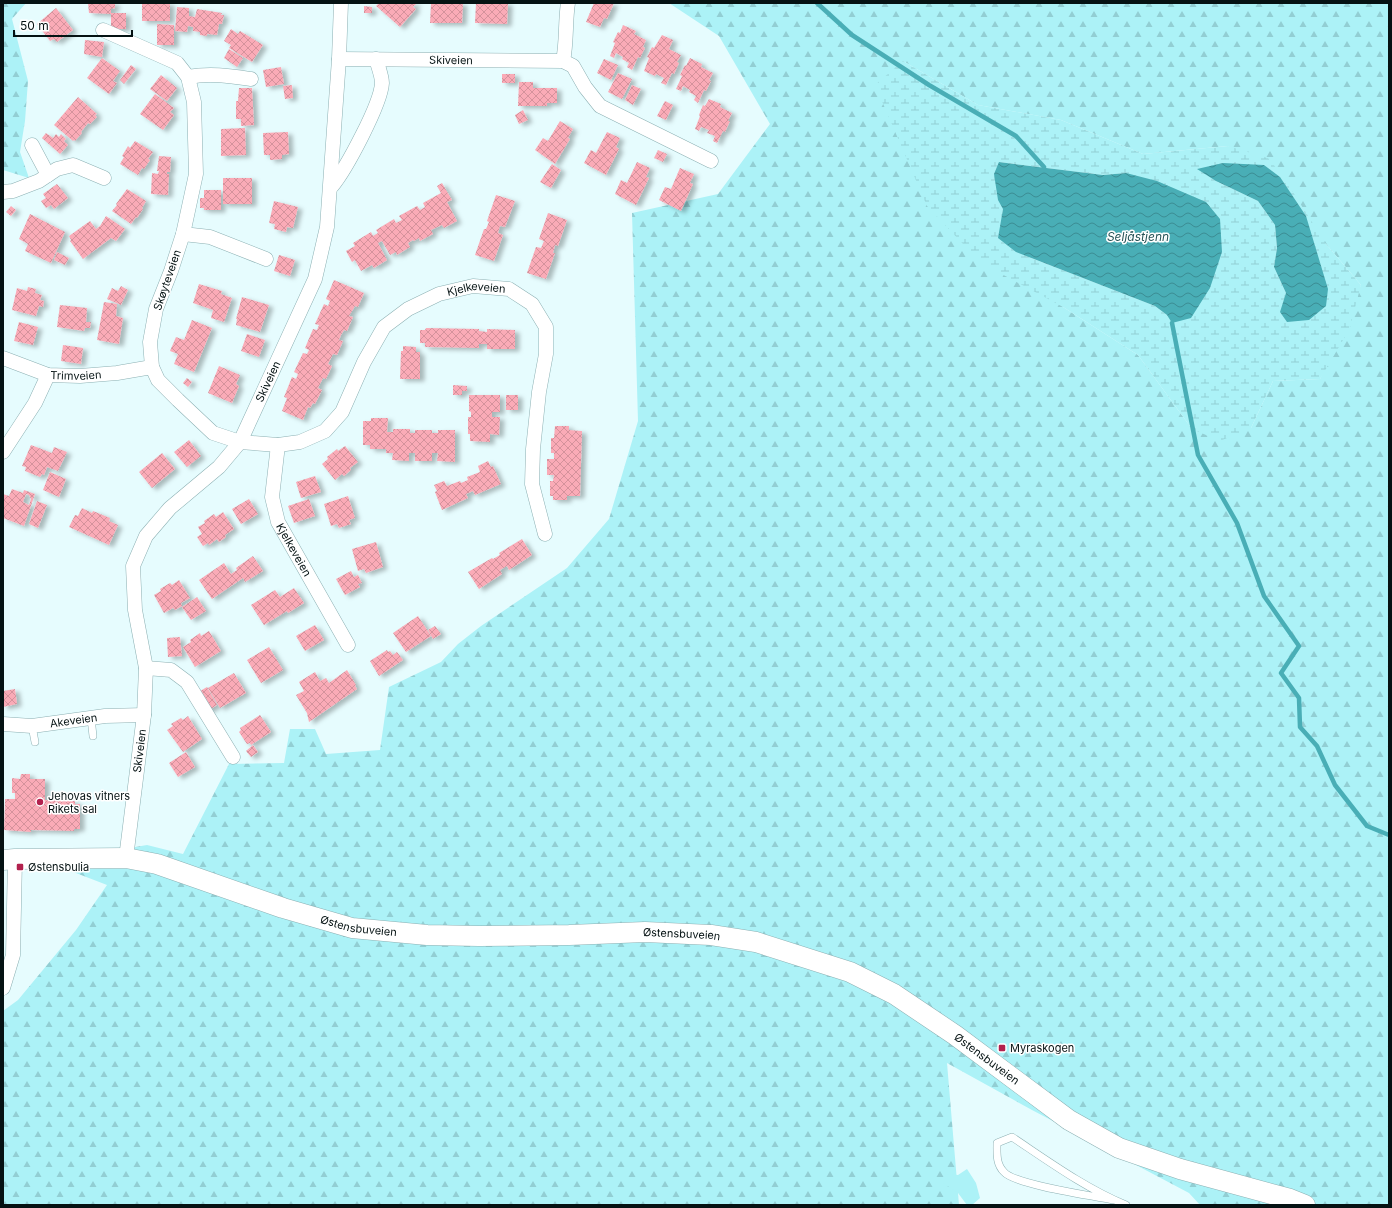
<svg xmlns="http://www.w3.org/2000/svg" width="1392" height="1208" viewBox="0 0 1392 1208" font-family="Inter,sans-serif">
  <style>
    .forest { fill: url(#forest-firs); fill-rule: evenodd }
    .wetland { fill: url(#wetland-marsh); fill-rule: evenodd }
    .park { fill: #acf2f7 }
    .water { fill: url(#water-waves) }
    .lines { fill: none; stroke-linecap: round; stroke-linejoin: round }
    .stream { stroke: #49aeb6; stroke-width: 4.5 }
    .building { fill: url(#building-cross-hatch); fill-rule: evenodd; filter: url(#shadow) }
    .service-casing { stroke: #8cb0b3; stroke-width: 8 }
    .minor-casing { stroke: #8cb0b3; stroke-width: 15 }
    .secondary-casing { stroke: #8cb0b3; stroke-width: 21 }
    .service { stroke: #fff; stroke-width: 7 }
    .minor { stroke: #fff; stroke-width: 14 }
    .secondary { stroke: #fff; stroke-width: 20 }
    .poi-dot { fill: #b2214e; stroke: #fff; stroke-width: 1.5 }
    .labels { text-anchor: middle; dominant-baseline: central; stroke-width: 3; stroke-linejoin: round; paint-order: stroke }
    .street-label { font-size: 11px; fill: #051213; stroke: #fff }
    .poi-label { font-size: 11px; fill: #051213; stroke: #fff; text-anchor: start }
    .water-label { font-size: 12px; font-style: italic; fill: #265356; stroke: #fff }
  </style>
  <defs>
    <pattern id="forest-firs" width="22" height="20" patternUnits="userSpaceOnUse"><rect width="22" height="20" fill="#acf2f7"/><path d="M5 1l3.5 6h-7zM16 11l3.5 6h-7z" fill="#92ced3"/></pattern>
    <pattern id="wetland-marsh" width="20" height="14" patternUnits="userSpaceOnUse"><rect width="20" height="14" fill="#acf2f7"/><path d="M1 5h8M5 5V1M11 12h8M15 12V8" fill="none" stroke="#92ced3"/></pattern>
    <pattern id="water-waves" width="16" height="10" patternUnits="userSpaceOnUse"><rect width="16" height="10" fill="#49aeb6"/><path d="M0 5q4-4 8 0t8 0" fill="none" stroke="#3b8c93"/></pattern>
    <pattern id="building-cross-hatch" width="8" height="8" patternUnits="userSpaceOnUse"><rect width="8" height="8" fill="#faabb7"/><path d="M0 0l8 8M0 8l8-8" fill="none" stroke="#d5929c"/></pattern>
    <filter id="shadow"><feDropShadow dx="4.5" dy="2.5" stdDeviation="2" flood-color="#0004"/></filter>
  </defs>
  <rect width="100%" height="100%" fill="#e6fcfe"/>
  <path class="forest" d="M 3,3 L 26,3 L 12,19 L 28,81 L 25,121 L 20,152 L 29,178 L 3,170 Z
    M 669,3 L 1389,3 L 1389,1205 L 1200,1205 L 1189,1193 L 1032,1110 L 947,1063 L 959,1205 L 3,1205 L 3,1011 L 18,1000 L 76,930 L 107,885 L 63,868 L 101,853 L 147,845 L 183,854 L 229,764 L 284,763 L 290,729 L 315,729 L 326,754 L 380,750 L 389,687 L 441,662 L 458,644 L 481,626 L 567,568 L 609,519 L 638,421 L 632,213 L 718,194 L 770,124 L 719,36 ZM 903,61 L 978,105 L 1061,120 L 1143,154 L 1228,146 L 1326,244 L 1361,285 L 1320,379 L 1273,381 L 1251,428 L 1192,429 L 1138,355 L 1063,307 Z"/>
  <path class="wetland" d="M 903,61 L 978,105 L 1061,120 L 1143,154 L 1228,146 L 1268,158 L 1282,175 L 1326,244 L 1361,285 L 1349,330 L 1320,379 L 1273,381 L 1251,428 L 1220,441 L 1192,429 L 1138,355 L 1063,307 L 981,263 L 927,206 L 875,85 ZM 999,162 L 1103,175 L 1126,173 L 1167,315 L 1155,306 L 1016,252 L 998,238 L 1003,209 ZM 1216,181 L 1306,216 L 1287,322 L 1286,293 L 1274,267 L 1277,248 L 1275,225 L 1258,201 Z"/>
  <path class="park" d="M 967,1169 L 976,1183 L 980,1198 L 972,1205 L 967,1205 L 958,1193 L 940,1181 L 948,1174 L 958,1175 Z"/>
  <path class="water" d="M 999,162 L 1103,175 L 1126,173 L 1157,181 L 1206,202 L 1220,219 L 1222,252 L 1210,288 L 1191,318 L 1172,323 L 1167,315 L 1155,306 L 1016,252 L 998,238 L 1003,209 L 998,200 L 994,174 Z
    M 1223,163 L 1264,165 L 1280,177 L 1306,216 L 1328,289 L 1326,306 L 1309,320 L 1287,322 L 1280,312 L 1286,293 L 1274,267 L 1277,248 L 1275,225 L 1258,201 L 1216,181 L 1197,169 Z"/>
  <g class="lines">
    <path class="stream" d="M 817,3 L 852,35 L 929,85 L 1016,136 L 1044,167
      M 1172,323 L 1198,455 L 1237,523 L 1264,596 L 1299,646 L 1281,673 L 1299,698 L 1300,727 L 1317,746 L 1335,785 L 1367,826 L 1389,835"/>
  </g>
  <path class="building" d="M 88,3 L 115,3 L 115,8 L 111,9 L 111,14 L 89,13 Z
    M 142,3 L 170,3 L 170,21 L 142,21 Z
    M 379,3 L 417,3 L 413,7 L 416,9 L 400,27 L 376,6 Z
    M 431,3 L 463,3 L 462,23 L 430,23 Z
    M 476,3 L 508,3 L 507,24 L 475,23 Z
    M 594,3 L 614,3 L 607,19 L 604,18 L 600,27 L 586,22 Z
    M 364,6 L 372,7 L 372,13 L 364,13 Z
    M 177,7 L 189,8 L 189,16 L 195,17 L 197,9 L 222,13 L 221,15 L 224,15 L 222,24 L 219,24 L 217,35 L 207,34 L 207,36 L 200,35 L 200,32 L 193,31 L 193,27 L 188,26 L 187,32 L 175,31 Z
    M 56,8 L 73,30 L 57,42 L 54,39 L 50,41 L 37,24 Z
    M 111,13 L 126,13 L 126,29 L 111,29 Z
    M 157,24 L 174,25 L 174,45 L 157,45 Z
    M 623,25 L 636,31 L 634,34 L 646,40 L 643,47 L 645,48 L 640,58 L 638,57 L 632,70 L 627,67 L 629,63 L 622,59 L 623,57 L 616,53 L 614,58 L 610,56 L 615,43 L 613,42 L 618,32 L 620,33 Z
    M 231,29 L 238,34 L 240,31 L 263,45 L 252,62 L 229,48 L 231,45 L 224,41 Z
    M 662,35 L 673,40 L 669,49 L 681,55 L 677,62 L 679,63 L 674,74 L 672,73 L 666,85 L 661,83 L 664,78 L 656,74 L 655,76 L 644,71 L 649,58 L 647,57 L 652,47 L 654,48 Z
    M 85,40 L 104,42 L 102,57 L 84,54 Z
    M 229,49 L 243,58 L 237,67 L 224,58 Z
    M 102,58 L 120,71 L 113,81 L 117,83 L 109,94 L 87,78 Z
    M 690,58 L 702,64 L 701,67 L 713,73 L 709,80 L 711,81 L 706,91 L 704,90 L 698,103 L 694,100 L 696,96 L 689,92 L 690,90 L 683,86 L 681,91 L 676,89 L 682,76 L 680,75 L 685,65 L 686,66 Z
    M 604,59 L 618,65 L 611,80 L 597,73 Z
    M 131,65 L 136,69 L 124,84 L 120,80 Z
    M 281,67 L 284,84 L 266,87 L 263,70 Z
    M 618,73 L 632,79 L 622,99 L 608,92 Z
    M 502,74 L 515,74 L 515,83 L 502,83 Z
    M 161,75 L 177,88 L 167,101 L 150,89 Z
    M 519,82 L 533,82 L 533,88 L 557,88 L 557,103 L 547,103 L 547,106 L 518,106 Z
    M 292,85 L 293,98 L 285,99 L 283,86 Z
    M 632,85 L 641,89 L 633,105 L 625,100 Z
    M 239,88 L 252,88 L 254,125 L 241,126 L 241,119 L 236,119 L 236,101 L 238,101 Z
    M 155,94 L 174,108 L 170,112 L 174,115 L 163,130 L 140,114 Z
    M 78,97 L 97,114 L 95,115 L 97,117 L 90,124 L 88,123 L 81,132 L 82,133 L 75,141 L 74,140 L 73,141 L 54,125 Z
    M 709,99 L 721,104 L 720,107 L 732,113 L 728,121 L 730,121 L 725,132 L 723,131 L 717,143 L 713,141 L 715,136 L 707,133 L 709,130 L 701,127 L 699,131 L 695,129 L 700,116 L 699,115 L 703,105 L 705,106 Z
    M 665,101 L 673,105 L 666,120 L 657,116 Z
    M 523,110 L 528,120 L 519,124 L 515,115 Z
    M 560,121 L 573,129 L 568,138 L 570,139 L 555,164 L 535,150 L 543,138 L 548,141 Z
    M 245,128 L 246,155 L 221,156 L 221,129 Z
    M 288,132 L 289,154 L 282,155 L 282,159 L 270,160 L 270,155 L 264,155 L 263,133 Z
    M 607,132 L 620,138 L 616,147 L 619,149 L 606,175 L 584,163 L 591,150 L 596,153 Z
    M 46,133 L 53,138 L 56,134 L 59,137 L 61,134 L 66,139 L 64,141 L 68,145 L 60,154 L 42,138 Z
    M 135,141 L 153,152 L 148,159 L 150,160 L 144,169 L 142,168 L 138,175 L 120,164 L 124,157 L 122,156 L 128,146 L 130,148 Z
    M 658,150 L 667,154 L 663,162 L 654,158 Z
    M 159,156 L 171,157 L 170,172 L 167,172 L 167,174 L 169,174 L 168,195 L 151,194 L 152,173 L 158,174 L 159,171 L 157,171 Z
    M 637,162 L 650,168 L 646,177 L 649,178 L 636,205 L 615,194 L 621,180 L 627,183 Z
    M 552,164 L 561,170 L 551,188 L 540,182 Z
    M 680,168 L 694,174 L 690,183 L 693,184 L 681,211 L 659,200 L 665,187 L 671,189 Z
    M 223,178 L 252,178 L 252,204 L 223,204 Z
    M 442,183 L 452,200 L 447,202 L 457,221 L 444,228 L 442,225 L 431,230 L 433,234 L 420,241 L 419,238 L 414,241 L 413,240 L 408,243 L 410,247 L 397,255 L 396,252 L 390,255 L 382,241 L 378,243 L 387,260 L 374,268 L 372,265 L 361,271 L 355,260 L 352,262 L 346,251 L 355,246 L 353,243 L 371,232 L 373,236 L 378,233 L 376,230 L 394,219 L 396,223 L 402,220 L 399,216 L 417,206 L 420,210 L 425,207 L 423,203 L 441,193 L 437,186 Z
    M 57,184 L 68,198 L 54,209 L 51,205 L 46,208 L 41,201 L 46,198 L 43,194 Z
    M 127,189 L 146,201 L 142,208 L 143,209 L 137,218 L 136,217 L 131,224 L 112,211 L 117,205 L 116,204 Z
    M 204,190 L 221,190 L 221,210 L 204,210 L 204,208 L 200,208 L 200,198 L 204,198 Z
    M 496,195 L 515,201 L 505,227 L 500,226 L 498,233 L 503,235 L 494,261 L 475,255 L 484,229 L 486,229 L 489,222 L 487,221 Z
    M 274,201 L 298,207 L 293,228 L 287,227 L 286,232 L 274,229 L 275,224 L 269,223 Z
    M 11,206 L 16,210 L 11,216 L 6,212 Z
    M 548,213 L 567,220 L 558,246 L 555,245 L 553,253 L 555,253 L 546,279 L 527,273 L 536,247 L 541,248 L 544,241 L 539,239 Z
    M 30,214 L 65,232 L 51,263 L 25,251 L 28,244 L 19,239 Z
    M 106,216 L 125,229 L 116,241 L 111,238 L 83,259 L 70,241 L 71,240 L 69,236 L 90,221 L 96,229 L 100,226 Z
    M 57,252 L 69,258 L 65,265 L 54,260 Z
    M 279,255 L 295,260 L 290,276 L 274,271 Z
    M 334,280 L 364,293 L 358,307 L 355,306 L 349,316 L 353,317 L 347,331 L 344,330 L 341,335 L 339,340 L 343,341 L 337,355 L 333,354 L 328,364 L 332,366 L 326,379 L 323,378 L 318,388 L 322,390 L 315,404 L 313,403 L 310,408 L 308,407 L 303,420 L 282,411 L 287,398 L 284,397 L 292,377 L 296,379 L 298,374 L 294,372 L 303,353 L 307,354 L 309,350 L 305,348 L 313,329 L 317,330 L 319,325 L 315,324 L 324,304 L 328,306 L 330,301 L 326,299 Z
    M 199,284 L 222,291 L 221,294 L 232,298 L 224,322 L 211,318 L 213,310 L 193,303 Z
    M 121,286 L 128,290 L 121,305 L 107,299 L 112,288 L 118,291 Z
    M 28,287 L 36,289 L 35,293 L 42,295 L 40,300 L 44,301 L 43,307 L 39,306 L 36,316 L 12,310 L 17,288 L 27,291 Z
    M 242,297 L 269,305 L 260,332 L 236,325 L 237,319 L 236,319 Z
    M 104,302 L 117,304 L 116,316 L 123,318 L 119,344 L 97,340 Z
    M 60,305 L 87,308 L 86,322 L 91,322 L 90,328 L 85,328 L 84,331 L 57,327 Z
    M 192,320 L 212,328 L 194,372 L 174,364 L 178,354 L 170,351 L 176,337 L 184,340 Z
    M 19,322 L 38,327 L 33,345 L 14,341 Z
    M 426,328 L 479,329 L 479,331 L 487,332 L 487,329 L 515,330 L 515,349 L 487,349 L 487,344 L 479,344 L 479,348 L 425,347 L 425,343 L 420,343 L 420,330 L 425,330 Z
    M 247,334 L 265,340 L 259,357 L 241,351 Z
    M 63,345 L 83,348 L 81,364 L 61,361 Z
    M 403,346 L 416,347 L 416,352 L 420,352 L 420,379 L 400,379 L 401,351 L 403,351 Z
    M 219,366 L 240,375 L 236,384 L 239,386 L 232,403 L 208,393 Z
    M 187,378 L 192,382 L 188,387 L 183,383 Z
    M 453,385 L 467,386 L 467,391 L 462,391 L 462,395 L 453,395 Z
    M 469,395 L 500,395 L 500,412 L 492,412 L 492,417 L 500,417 L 499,435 L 490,434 L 490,442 L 470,441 L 470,434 L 468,434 L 468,417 L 471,417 L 471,412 L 469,411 Z
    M 506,395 L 518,395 L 518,410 L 506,410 Z
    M 371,418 L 388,418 L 387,432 L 393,432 L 393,429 L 410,429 L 410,433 L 415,433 L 415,430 L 432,430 L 432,433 L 438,433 L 438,430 L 455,430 L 455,462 L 437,461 L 438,453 L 432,453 L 432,461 L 415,461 L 415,453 L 409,453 L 409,461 L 392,460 L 393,453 L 386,453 L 386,449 L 370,449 L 370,445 L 363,445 L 363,421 L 371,421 Z
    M 555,426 L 569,426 L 569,430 L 582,431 L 580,496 L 567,496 L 567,500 L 553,500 L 553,496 L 550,496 L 550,481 L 553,481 L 554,475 L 547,475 L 547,459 L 554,459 L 554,453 L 551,453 L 551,438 L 554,438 Z
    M 189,440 L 201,456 L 187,467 L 174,452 Z
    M 31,445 L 52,453 L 54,447 L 67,452 L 58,471 L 47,467 L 44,475 L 42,474 L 40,477 L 25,471 L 26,467 L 22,466 Z
    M 345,446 L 358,462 L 350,468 L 351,470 L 344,476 L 342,474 L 335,480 L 322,464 L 328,459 L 327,457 L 337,449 L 338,451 Z
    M 162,453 L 175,469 L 152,488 L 139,472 Z
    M 488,461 L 491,467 L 493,466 L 501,484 L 475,495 L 473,491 L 466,494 L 468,498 L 442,510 L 435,492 L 437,491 L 434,485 L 444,481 L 447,486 L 460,481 L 461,483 L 468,480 L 467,477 L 480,472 L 478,466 Z
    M 50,472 L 66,479 L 59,497 L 43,490 Z
    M 315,476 L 321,492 L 301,498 L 296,482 Z
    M 12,489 L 23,493 L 24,490 L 35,494 L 24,526 L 3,518 L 3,494 L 9,496 ZM 26,494 L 29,495 L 31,499 L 29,505 L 23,502 Z
    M 348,496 L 355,518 L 349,520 L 351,524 L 339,528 L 337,524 L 331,526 L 324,504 Z
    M 249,499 L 258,514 L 241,524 L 232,509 Z
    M 309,499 L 315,516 L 294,523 L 288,506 Z
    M 37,501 L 47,505 L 38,528 L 29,524 Z
    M 82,508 L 92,513 L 93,511 L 110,518 L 109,521 L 118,525 L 109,545 L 69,527 L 75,515 L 78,516 Z
    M 223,512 L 234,529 L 225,535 L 226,537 L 219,542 L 217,539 L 209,545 L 208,543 L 203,546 L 197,537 L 202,534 L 198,527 L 205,523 L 204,521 L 214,514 L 216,517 Z
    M 522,539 L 532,555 L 509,570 L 507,566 L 500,570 L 502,574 L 479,589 L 468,572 L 492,558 L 493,559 L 500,555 L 499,553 Z
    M 376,542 L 383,567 L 366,573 L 364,569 L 358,571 L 352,549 Z
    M 253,556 L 263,571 L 245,582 L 243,578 L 212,599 L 199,580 L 224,563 L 231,574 L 237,570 L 236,568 Z
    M 351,571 L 354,577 L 358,575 L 362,583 L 358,584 L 360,587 L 345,595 L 336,579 Z
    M 179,580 L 190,598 L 181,603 L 182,606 L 175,610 L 173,608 L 164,613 L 154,595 L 161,591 L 160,589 L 170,583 L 172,585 Z
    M 294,588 L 304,603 L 288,613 L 287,611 L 264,625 L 251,605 L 275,590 L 280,597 Z
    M 197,597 L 206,611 L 191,620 L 182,607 Z
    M 418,616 L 431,636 L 406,652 L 393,633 Z
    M 315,625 L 324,640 L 305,651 L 296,636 Z
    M 435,626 L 441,634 L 433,639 L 428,630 Z
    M 209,631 L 221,651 L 195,667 L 183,647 L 191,642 L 190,640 L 200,633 L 201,636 Z
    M 180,637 L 182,656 L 168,657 L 167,638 Z
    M 269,647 L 283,670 L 261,683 L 247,660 Z
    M 387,650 L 388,652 L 390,651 L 393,655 L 397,652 L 403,660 L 379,676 L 370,661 Z
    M 347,670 L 356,685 L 355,686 L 357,689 L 309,722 L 307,713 L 296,695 L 304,691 L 299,682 L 315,672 L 320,681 L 326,678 L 329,683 Z
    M 234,673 L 246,693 L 220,708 L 208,688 Z
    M 207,687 L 217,705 L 206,712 L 195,694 Z
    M 15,689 L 17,704 L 3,707 L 3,691 Z
    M 260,715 L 271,732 L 251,745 L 250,743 L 247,744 L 239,732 L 241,730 L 240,728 Z
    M 188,716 L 202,739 L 183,752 L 167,730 L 173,726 L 171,724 L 181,718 L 183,720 Z
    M 253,745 L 258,752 L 251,757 L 246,751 Z
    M 186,752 L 195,767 L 178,777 L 169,763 Z
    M 21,774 L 30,774 L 30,779 L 45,779 L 45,800 L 75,801 L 75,804 L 80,804 L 80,829 L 74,829 L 74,831 L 31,830 L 31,832 L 4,830 L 5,799 L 15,799 L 15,793 L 12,793 L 12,778 L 20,779 Z"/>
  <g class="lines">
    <defs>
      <path id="service" d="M 91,718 L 93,736
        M 32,726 L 35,742
        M 1114,1200 C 1093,1196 1015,1185 1004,1172 C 996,1164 997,1154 997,1143 L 1012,1137 C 1048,1161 1085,1188 1126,1205"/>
      <g id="minor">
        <path id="s1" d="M 103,30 L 177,63 L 188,77 L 194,102 L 196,174 L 183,234 L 171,271 L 156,309 L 150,342 L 152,367 L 158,380 L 178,400 L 213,433 L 240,442 L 278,445 L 300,442 L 325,431 L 342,412 L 364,362 L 384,327 L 408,309 L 439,294 L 473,286 L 509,289 L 532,304 L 546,327 L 546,354 L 539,392 L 533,449 L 532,484 L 545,534"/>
        <path id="s2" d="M 339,59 L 563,61 L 573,66 L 585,87 L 600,106 L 711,161"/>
        <path d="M 563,61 C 567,42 565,22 568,3"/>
        <path d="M 188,77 C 210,73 230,76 251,79"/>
        <path d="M 32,145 L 48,175"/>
        <path d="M 332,186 C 346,169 381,104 382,83 C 382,76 378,66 376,59"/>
        <path d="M 3,192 L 13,191 L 39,181 L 57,169 L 73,165 L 104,178"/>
        <path d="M 183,234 L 210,237 L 266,259"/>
        <path id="s3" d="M 3,358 L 48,375 L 80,376 L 117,373 L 152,367"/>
        <path id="s4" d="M 278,445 L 272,497 L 278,522 L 348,645"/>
        <path d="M 3,452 L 35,403 L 48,375"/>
        <path d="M 146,668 L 171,670 L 187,682 L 233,757"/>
        <path id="s5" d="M 3,724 L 32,726 L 105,716 L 144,715"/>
        <path id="s6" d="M 126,858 L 144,715 L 146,668 L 135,610 L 133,566 L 146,536 L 170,508 L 219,467 L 240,442 L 315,279 L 327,227 L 339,59 L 341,3"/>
        <path d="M 3,988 L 13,955 L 15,859"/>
      </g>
      <g id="secondary">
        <path id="s7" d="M 3,860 L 15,859 L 126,858 L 157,864 L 283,908 L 352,928 L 427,935 L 479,936 L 569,935 L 645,932 L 711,935 L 756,942 L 850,972 L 894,994 L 955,1035 L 1069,1120 L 1119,1148 L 1180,1169 L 1290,1199 L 1305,1205"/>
      </g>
    </defs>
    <use href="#service" class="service-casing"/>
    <use href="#minor" class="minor-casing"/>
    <use href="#secondary" class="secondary-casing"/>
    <use href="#service" class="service"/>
    <use href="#minor" class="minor"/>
    <use href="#secondary" class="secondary"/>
  </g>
  <g class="poi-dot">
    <circle cx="40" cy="802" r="4"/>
    <rect x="16" y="863" width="8" height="8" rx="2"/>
    <rect x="998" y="1044" width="8" height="8" rx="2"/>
  </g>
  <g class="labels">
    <g class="street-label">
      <text stroke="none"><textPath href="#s2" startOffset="112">Skiveien</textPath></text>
      <text transform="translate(167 280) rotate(-71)">Skøyteveien</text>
      <text stroke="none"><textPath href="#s1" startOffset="826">Kjelkeveien</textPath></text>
      <text stroke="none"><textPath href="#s3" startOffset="76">Trimveien</textPath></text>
      <text stroke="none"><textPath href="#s6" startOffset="527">Skiveien</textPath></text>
      <text stroke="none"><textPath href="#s4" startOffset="110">Kjelkeveien</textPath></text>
      <text stroke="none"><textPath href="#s5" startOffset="71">Akeveien</textPath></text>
      <text stroke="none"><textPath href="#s6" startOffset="108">Skiveien</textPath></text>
      <text stroke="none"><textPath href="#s7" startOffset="366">Østensbuveien</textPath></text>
      <text stroke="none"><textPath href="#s7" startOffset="690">Østensbuveien</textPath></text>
      <text stroke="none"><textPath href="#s7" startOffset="1026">Østensbuveien</textPath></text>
    </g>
    <g class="poi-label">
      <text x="48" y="796">Jehovas vitners<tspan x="48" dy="13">Rikets sal</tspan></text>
      <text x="28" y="867">Østensbulia</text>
      <text x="1010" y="1048">Myraskogen</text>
    </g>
    <g class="water-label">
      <text x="1138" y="236">Seljåstjenn</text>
    </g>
  </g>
  <rect width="1392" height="1208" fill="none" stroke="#051213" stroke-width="8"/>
  <path d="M14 30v6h118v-6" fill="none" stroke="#051213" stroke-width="2"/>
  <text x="20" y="30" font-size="12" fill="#051213" stroke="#ffffff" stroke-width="3" paint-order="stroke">50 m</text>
</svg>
